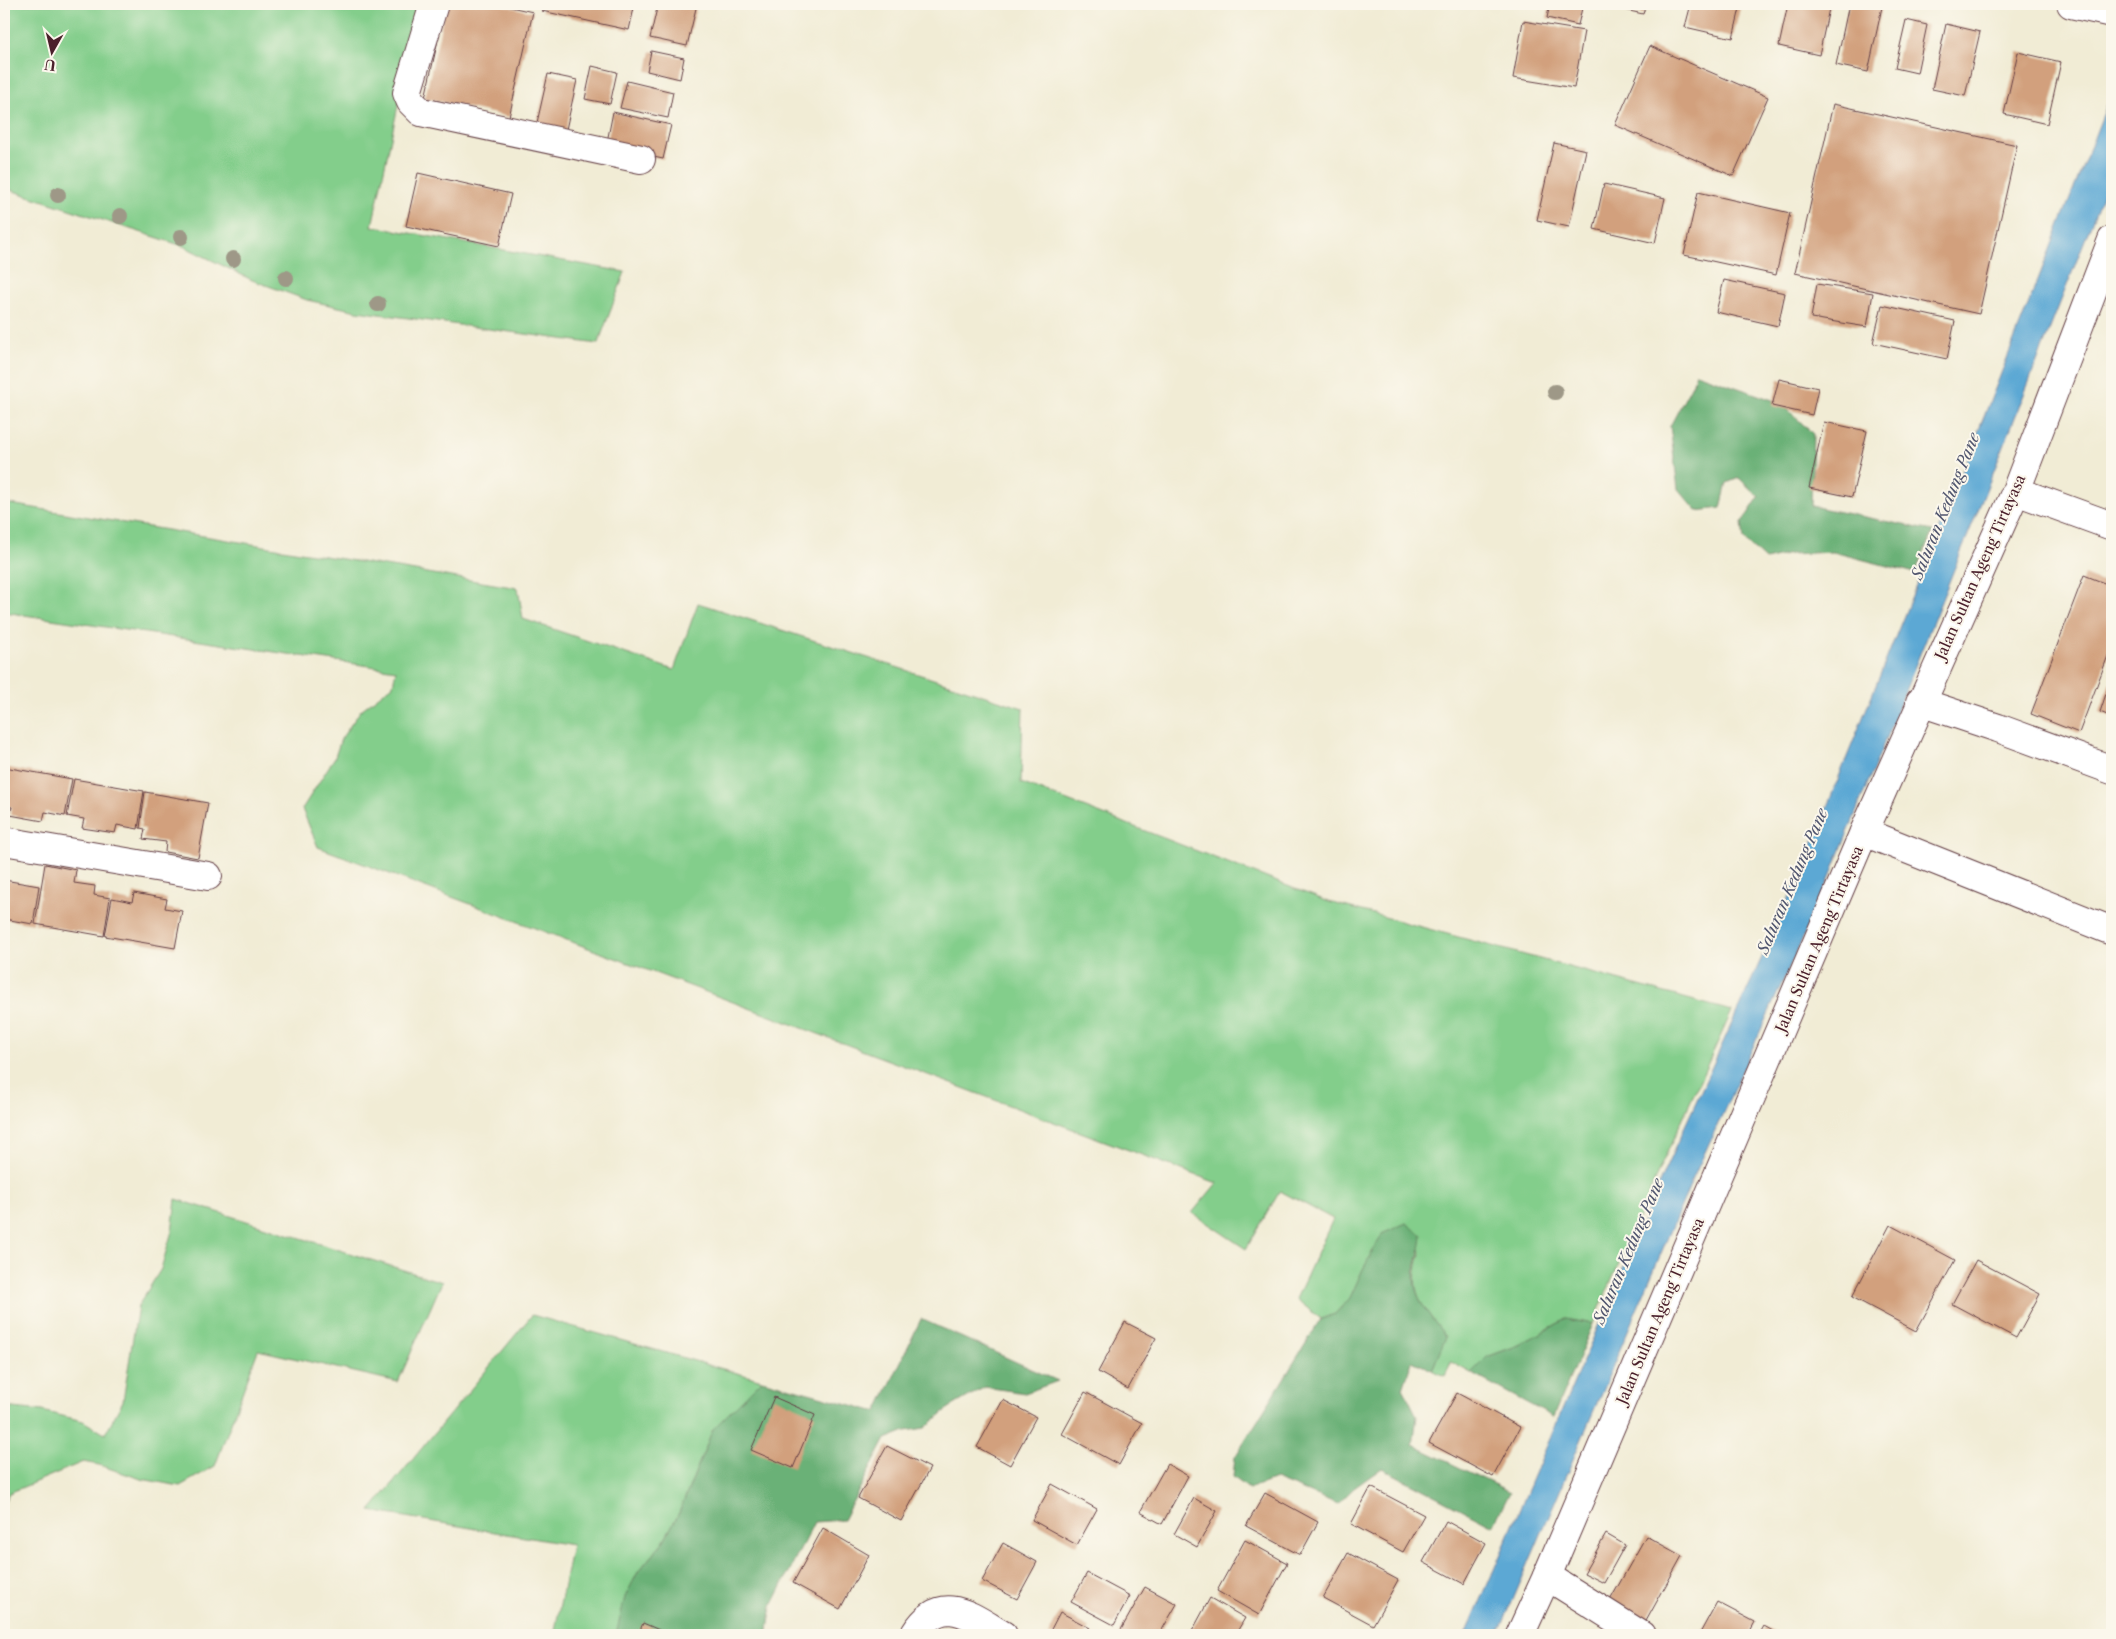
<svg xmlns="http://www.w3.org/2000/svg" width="2116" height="1639" viewBox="0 0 2116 1639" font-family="'Libre Caslon Text',serif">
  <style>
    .green { fill: #83ce8b; stroke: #66765b }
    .forest { fill: #6ab177; stroke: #5a6851 }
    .water { fill: #5ba8d4; stroke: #526480 }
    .building { fill: #d2a07d }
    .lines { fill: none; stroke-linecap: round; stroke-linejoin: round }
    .minor-casing { stroke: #633e44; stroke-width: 30 }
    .major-casing { stroke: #633e44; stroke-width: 30 }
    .minor { stroke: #fff; stroke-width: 28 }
    .major { stroke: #fff; stroke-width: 28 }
    .tree { fill: #9e9887 }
    .labels { text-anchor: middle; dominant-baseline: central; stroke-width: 4; stroke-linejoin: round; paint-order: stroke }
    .street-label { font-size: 15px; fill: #4a1f2b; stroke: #fbf7ec }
    .water-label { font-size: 16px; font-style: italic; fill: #51566f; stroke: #fbf7ec }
  </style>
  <rect width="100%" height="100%" fill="#fbf7ec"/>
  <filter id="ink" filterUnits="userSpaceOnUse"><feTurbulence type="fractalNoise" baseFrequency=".02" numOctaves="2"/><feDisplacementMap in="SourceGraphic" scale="10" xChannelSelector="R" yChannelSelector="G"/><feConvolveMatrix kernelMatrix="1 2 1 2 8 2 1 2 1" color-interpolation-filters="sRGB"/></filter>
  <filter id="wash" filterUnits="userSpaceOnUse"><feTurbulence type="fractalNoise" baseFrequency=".0096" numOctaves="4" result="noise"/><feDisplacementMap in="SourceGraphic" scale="20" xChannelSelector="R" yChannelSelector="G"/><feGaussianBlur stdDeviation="1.12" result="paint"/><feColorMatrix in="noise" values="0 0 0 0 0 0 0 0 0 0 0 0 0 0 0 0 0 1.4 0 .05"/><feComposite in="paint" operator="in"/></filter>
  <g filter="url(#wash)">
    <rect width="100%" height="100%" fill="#f1ecd5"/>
    <path class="green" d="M 4,4 L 420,4 L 372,226 L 625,272 L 598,344 L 357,311 L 307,300 L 252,280 L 183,246 L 4,188 Z
      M 4,503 L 518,588 L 523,619 L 674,670 L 698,603 L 1023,708 L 1021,783 L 1329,902 L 1732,1011 L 1659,1170 L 1593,1324 L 1566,1319 L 1519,1345 L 1487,1357 L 1471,1373 L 1451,1362 L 1445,1376 L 1432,1370 L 1445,1337 C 1421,1303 1407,1294 1421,1250 L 1376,1245 L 1350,1298 L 1335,1314 L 1321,1319 L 1296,1299 L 1333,1219 L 1280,1191 L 1246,1249 L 1192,1213 L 1217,1183 L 318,847 L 302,809 L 335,757 L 341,739 L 361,710 L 393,685 L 396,670 L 4,612 Z
      M 176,1199 L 442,1282 L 398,1382 L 258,1350 L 215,1466 L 180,1486 L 141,1479 L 99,1465 L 83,1462 L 9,1493 L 4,1502 L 4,1407 L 42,1411 L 83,1421 L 105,1434 L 123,1401 L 138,1306 L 161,1269 L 172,1231 Z
      M 532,1315 L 762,1380 L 713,1429 L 679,1513 L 663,1542 L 638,1572 L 616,1635 L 554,1635 L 572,1545 L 370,1511 Z"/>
    <path class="forest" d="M 1696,373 L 1781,403 L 1813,434 L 1811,506 L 1933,531 L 1915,573 L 1833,552 L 1790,554 L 1765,560 L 1744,540 L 1742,523 L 1759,497 L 1739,478 L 1727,483 L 1721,508 L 1697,511 L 1678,489 L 1670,426 L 1692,385 Z
      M 1406,1223 L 1422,1235 C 1421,1250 1417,1257 1415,1270 C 1410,1296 1432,1318 1446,1337 L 1432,1370 L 1412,1361 L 1403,1388 L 1417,1416 L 1413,1445 L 1510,1492 L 1493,1526 L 1382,1468 L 1354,1488 L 1338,1504 L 1275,1479 L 1249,1489 L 1233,1477 L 1235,1457 L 1321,1319 L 1335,1314 L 1350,1298 L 1362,1271 L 1376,1245 L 1384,1233 Z
      M 921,1319 L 1058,1381 L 1025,1393 L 985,1387 L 949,1408 L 925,1428 L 906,1431 L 886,1439 L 843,1520 L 814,1522 L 772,1606 L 767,1635 L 616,1635 L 625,1597 L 638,1572 L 663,1542 L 679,1513 L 713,1429 L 762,1380 L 877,1412 Z
      M 1566,1319 L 1593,1324 L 1553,1417 L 1471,1373 L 1487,1357 L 1519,1345 Z"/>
    <path class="water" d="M 2112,92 L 2112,171 L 2001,453 L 1826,887 L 1691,1183 L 1498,1635 L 1466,1635 L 1664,1172 L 1799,876 L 1974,442 Z"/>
    <g id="blocks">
      <path class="building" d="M 446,4 L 497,4 L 533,12 L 509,117 L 425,98 Z
        M 544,4 L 635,4 L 629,30 L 542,11 Z
        M 658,4 L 697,4 L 687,46 L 650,38 Z
        M 1550,4 L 1583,4 L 1578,25 L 1547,18 Z
        M 1598,4 L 1646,4 L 1643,14 Z
        M 1691,4 L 1741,4 L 1733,38 L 1685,27 Z
        M 1788,4 L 1830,4 L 1819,55 L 1779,46 Z
        M 1849,4 L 1867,4 L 1882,7 L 1868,72 L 1836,65 Z
        M 1906,20 L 1927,25 L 1917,73 L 1895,68 Z
        M 1523,21 L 1584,31 L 1574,88 L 1513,78 Z
        M 1946,24 L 1980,32 L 1965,96 L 1932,89 Z
        M 1650,46 L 1768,97 L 1733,176 L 1615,125 Z
        M 651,51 L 684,58 L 680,79 L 647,71 Z
        M 2018,52 L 2061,62 L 2047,124 L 2004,114 Z
        M 592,66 L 617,72 L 610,104 L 585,99 Z
        M 548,74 L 577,80 L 565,134 L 536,127 Z
        M 627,81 L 673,92 L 668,118 L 620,108 Z
        M 1833,104 L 2017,145 L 1979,314 L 1795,273 Z
        M 613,112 L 671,125 L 663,159 L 606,147 Z
        M 1554,143 L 1586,150 L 1569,227 L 1537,220 Z
        M 418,173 L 511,194 L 499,246 L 406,226 Z
        M 1604,184 L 1665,198 L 1655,243 L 1594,229 Z
        M 1698,192 L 1790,213 L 1776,275 L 1684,255 Z
        M 1724,280 L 1785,293 L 1778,326 L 1716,312 Z
        M 1817,284 L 1873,293 L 1867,327 L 1811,318 Z
        M 1882,305 L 1955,321 L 1947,359 L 1873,343 Z
        M 1779,379 L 1818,388 L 1812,415 L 1772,406 Z
        M 1824,422 L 1867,431 L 1852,497 L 1809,488 Z
        M 2084,575 L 2112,586 L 2112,645 L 2079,733 L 2031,714 Z
        M 2110,682 L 2112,683 L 2112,717 L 2100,712 Z
        M 4,767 L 72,779 L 65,816 L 45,812 L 43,821 L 10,815 L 12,807 L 4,806 Z
        M 74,779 L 144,791 L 138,829 L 117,825 L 115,833 L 82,828 L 84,819 L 67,816 Z
        M 145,792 L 208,803 L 198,858 L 165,852 L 166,842 L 143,839 L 145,829 L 140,828 Z
        M 4,855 L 9,856 L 5,879 L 4,879 Z
        M 45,864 L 76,870 L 74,883 L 95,886 L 94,895 L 110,898 L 104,936 L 35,924 Z
        M 4,880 L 39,886 L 33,924 L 4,919 Z
        M 134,893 L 167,899 L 165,908 L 182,911 L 175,948 L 105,936 L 112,898 L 132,902 Z
        M 1890,1225 L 1955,1260 L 1916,1331 L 1852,1297 Z
        M 1976,1260 L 2040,1294 L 2016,1338 L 1952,1304 Z
        M 1125,1322 L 1156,1338 L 1128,1389 L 1098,1372 Z
        M 1085,1392 L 1142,1423 L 1119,1465 L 1062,1434 Z
        M 1457,1393 L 1520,1427 L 1493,1477 L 1429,1443 Z
        M 774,1397 L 815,1415 L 793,1468 L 751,1450 Z
        M 1003,1400 L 1036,1417 L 1010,1465 L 977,1447 Z
        M 887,1446 L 930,1468 L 901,1521 L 858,1498 Z
        M 1167,1464 L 1188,1476 L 1162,1524 L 1140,1512 Z
        M 1052,1484 L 1097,1509 L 1077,1545 L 1032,1520 Z
        M 1371,1487 L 1424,1515 L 1403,1552 L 1351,1524 Z
        M 1265,1493 L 1318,1522 L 1300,1555 L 1246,1526 Z
        M 1194,1498 L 1217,1511 L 1197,1547 L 1174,1534 Z
        M 1446,1521 L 1486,1543 L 1464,1584 L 1423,1562 Z
        M 823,1528 L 869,1555 L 840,1609 L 793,1583 Z
        M 1606,1534 L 1625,1545 L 1604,1583 L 1584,1573 Z
        M 1646,1536 L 1682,1556 L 1645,1623 L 1608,1604 Z
        M 1245,1540 L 1287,1563 L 1259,1615 L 1217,1591 Z
        M 1003,1543 L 1037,1562 L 1017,1599 L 982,1581 Z
        M 1348,1553 L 1398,1580 L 1373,1625 L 1323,1598 Z
        M 1087,1573 L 1130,1596 L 1114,1625 L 1071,1602 Z
        M 1145,1587 L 1177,1604 L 1159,1635 L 1118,1635 Z
        M 1210,1598 L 1245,1618 L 1235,1635 L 1190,1635 Z
        M 1717,1602 L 1755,1622 L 1748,1635 L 1699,1635 Z
        M 1060,1612 L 1090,1628 L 1086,1635 L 1048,1635 Z
        M 643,1623 L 671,1635 L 638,1635 Z
        M 1764,1626 L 1780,1635 L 1759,1635 Z"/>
    </g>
  </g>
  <g filter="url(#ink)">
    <use href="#blocks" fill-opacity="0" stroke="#633e44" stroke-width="1"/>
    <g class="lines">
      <defs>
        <path id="minor" d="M 434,4 L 407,93 L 411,102 L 421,112 L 641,159
          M 2071,4 L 2112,13
          M 2016,491 L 2112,526
          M 1920,702 L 1998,728 L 2112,770
          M 1864,832 L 2112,931
          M 4,841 L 208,876
          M 1547,1576 L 1641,1635
          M 914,1635 C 941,1591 969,1615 1003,1635"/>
        <path id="major" d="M 1520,1635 L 1547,1576 L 1864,832 L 2016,491 L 2112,240"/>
      </defs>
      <use href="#minor" class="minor-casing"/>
      <use href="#major" class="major-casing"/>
      <use href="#minor" class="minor"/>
      <use href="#major" class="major"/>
    </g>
    <g class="tree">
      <circle cx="58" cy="195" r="8"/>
      <circle cx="120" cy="216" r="8"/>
      <circle cx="181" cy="237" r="8"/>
      <circle cx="233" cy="259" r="8"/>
      <circle cx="286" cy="278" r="8"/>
      <circle cx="378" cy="304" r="8"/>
      <circle cx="1555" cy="392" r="8"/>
    </g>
  </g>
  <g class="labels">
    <g class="street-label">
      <text transform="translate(1980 567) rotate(-66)">Jalan Sultan Ageng Tirtayasa</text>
      <text transform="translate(1819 939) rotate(-67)">Jalan Sultan Ageng Tirtayasa</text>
      <text transform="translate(1660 1311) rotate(-67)">Jalan Sultan Ageng Tirtayasa</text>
    </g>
    <g class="water-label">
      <text transform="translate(1945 506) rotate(-68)">Saluran Kedung Pane</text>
      <text transform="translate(1792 881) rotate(-67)">Saluran Kedung Pane</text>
      <text transform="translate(1628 1251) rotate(-67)">Saluran Kedung Pane</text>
    </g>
  </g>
  <rect width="2116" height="1639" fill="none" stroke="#fbf7ec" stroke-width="20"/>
  <g transform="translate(52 52) rotate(188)" stroke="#fbf7ec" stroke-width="4" paint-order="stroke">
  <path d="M0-4L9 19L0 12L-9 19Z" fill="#4a1f2b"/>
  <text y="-8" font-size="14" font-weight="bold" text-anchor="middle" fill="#4a1f2b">U</text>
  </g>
</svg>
